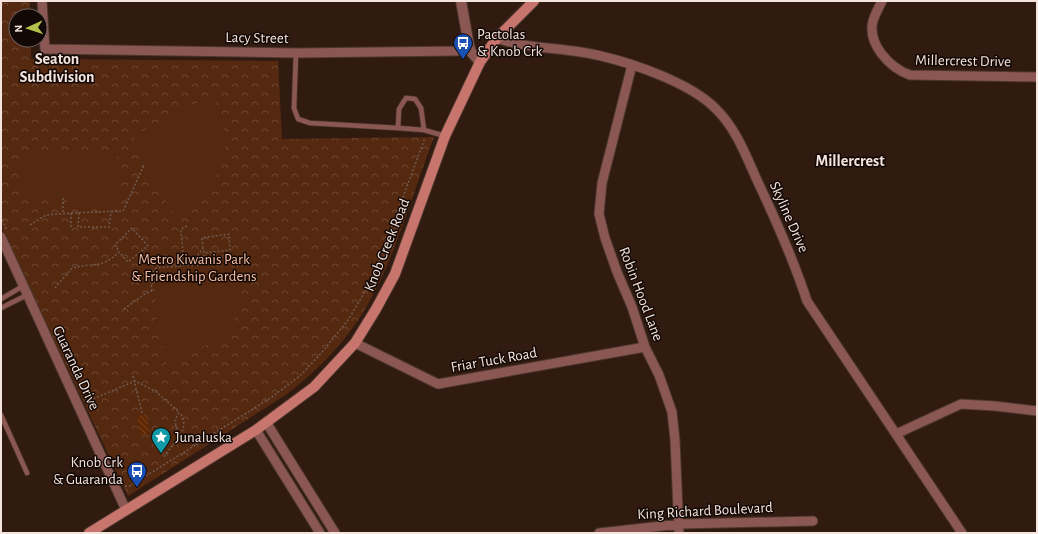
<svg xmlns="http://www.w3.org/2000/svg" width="1038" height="534" viewBox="0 0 1038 534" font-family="'Alegreya Sans',sans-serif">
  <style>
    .park { fill: url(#park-crowns) }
    .pitch { fill: #552810 }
    .building { fill: url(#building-back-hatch) }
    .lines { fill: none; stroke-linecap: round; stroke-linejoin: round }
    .service-casing { stroke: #4c372d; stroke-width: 6 }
    .minor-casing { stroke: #4c372d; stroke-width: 11 }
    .tertiary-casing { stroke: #4c372d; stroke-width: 12 }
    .secondary-casing { stroke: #4c372d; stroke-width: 12 }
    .path { stroke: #6f5b51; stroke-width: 1.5; stroke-dasharray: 2 2; stroke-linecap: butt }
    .service { stroke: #8a5752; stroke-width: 4.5 }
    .minor { stroke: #8a5752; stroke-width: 9 }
    .tertiary { stroke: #8a5752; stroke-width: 10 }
    .secondary { stroke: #c7756d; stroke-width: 10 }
    .labels { text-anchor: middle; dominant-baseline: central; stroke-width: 3; stroke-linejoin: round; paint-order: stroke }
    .poi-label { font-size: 15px; fill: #f4e4dd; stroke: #120805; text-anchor: start }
    .street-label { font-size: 15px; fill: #f4e4dd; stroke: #120805 }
    .park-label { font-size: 15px; fill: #f4bca1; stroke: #120805 }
    .neighbourhood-label { font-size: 16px; font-weight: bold; fill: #f4e4dd; stroke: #120805 }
  </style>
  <defs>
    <pattern id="park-crowns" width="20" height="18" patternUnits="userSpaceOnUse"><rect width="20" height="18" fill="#552810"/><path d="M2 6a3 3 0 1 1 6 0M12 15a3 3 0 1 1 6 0" fill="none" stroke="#6e4732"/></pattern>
    <pattern id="building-back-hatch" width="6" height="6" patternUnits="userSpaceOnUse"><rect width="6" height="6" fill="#612804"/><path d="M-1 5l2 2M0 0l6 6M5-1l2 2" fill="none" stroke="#784728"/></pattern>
  </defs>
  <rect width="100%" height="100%" fill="#311b10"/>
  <path class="park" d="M 1,1 L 30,1 L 30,16 L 16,16 L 16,40 L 31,40 L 31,59 L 278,61 L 282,139 L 434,137 C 413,192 397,252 368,304 C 348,340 319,369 287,394 L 128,496 L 1,227 Z"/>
  <path class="pitch" d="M 212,95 C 238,144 225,189 174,214 L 149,174 L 133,143 L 135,135 Z
    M 117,150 L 119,207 L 67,209 L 67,198 L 21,200 L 19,154 Z
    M 162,272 L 241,272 L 242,290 L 239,310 L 227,333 L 167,366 L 157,322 L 155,279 Z"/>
  <path class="building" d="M 146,414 L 149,430 L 148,433 L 144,435 L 141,433 L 137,420 L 140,415 Z"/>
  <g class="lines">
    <defs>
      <path id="service" d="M 296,53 L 294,108 L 298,119 L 310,123 L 398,128 L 399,109 L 406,98 L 415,99 L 421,108 L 424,130
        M 398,128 L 424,130 L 445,136
        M 1,299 L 23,286
        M 1,308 L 27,295
        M 1,415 L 27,473"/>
      <path id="minor" d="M 42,1 L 45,49 L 296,53 L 457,51 L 469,46
        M 882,1 C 879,7 875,14 873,21 C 867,44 890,68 910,75 L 1037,77
        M 497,38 C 529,50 567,47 601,56 C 635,64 690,83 715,108 C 735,127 745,153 756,178 C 775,218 793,258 807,301 L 962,533
        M 632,65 L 602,183 L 599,214 L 605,238 L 617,272 L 632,307 L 645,347 L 659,375 L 672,412 L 675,440 L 679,533
        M 1,237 L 126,510
        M 355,343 L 438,384 L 645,347
        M 266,422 L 335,533
        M 256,430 L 320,533
        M 896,434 L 961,404 L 995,406 L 1037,411
        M 599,533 L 680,524 L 813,521"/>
      <path id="tertiary" d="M 461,1 L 469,46 L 471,52 L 480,62"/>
      <path id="secondary" d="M 89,533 L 256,430 L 314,387 L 355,343 L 376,309 L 395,274 L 445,136 L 480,62 L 497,38 L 534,1"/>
    </defs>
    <use href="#service" class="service-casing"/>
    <use href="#minor" class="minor-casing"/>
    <use href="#tertiary" class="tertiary-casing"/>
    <use href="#secondary" class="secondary-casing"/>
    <path class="path" d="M 63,198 L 63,214
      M 71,213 L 123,211 L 144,165
      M 79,213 L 78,227 L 109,227 L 111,211
      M 1,216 L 7,231
      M 30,225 L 46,215 L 71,213 L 71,228
      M 181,264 C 185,251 181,242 181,229 L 187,226
      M 55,288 L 72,268 C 94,262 100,270 119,252 L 128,262 L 148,246 L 132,228 L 115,245 L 119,252
      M 152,291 L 150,275 L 156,268 L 191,265 L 203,248 L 204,253 L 230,250 L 229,234 L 202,238 L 203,248
      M 124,309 L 146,293 L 155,290
      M 133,376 L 142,413
      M 86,402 L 135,381 L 155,391 L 179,412 L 175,420 L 178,438 L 163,458
      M 179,434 L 182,432 C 185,424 184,419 180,413
      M 125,486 L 130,486 L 272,397 L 302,374 L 323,351 L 348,320 L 372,280 L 425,138"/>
    <use href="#service" class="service"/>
    <use href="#minor" class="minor"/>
    <use href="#tertiary" class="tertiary"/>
    <use href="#secondary" class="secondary"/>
  </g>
  <defs>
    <symbol id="bus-pin" viewBox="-11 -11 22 30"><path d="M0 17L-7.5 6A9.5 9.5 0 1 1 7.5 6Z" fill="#1a4fb4" stroke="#120805"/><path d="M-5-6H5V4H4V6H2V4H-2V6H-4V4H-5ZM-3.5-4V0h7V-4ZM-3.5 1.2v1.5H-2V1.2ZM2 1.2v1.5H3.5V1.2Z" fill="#fff"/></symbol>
    <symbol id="sight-pin" viewBox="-11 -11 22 30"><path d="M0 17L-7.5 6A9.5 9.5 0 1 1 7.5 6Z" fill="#0f9aa8" stroke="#120805"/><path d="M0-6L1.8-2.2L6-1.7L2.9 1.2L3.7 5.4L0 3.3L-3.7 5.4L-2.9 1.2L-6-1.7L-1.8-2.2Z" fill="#fff"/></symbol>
  </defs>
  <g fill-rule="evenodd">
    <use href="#bus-pin" x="452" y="32" width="22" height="30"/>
    <use href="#sight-pin" x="150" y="426" width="22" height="30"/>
    <use href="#bus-pin" x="126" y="460" width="22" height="30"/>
  </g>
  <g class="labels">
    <g class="poi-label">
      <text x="477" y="34">Pactolas<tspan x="477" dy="17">&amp; Knob Crk</tspan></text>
      <text x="175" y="437">Junaluska</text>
      <text x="123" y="462" text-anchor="end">Knob Crk<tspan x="123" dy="17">&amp; Guaranda</tspan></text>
    </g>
    <g class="street-label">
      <text transform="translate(257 38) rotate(1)">Lacy Street</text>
      <text transform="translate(963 61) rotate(1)">Millercrest Drive</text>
      <text transform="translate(789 217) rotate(66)">Skyline Drive</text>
      <text transform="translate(387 245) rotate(-68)">Knob Creek Road</text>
      <text transform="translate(641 294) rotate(69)">Robin Hood Lane</text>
      <text transform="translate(494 360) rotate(-10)">Friar Tuck Road</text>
      <text transform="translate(76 368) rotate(65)">Guaranda Drive</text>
      <text transform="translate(705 511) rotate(-3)">King Richard Boulevard</text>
    </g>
    <g class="park-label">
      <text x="194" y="259">Metro Kiwanis Park<tspan x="194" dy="17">&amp; Friendship Gardens</tspan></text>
    </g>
    <g class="neighbourhood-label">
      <text x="57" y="59">Seaton<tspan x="57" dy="18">Subdivision</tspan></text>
      <text x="850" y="161">Millercrest</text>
    </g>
  </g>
  <rect width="1038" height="534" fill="none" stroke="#f4e4dd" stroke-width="4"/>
  <g transform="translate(28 28) rotate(267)"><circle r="19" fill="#120805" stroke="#6c605b"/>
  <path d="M0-3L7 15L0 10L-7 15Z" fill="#b4c24a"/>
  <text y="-6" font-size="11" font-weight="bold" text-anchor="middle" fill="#f4e4dd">N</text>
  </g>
</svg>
